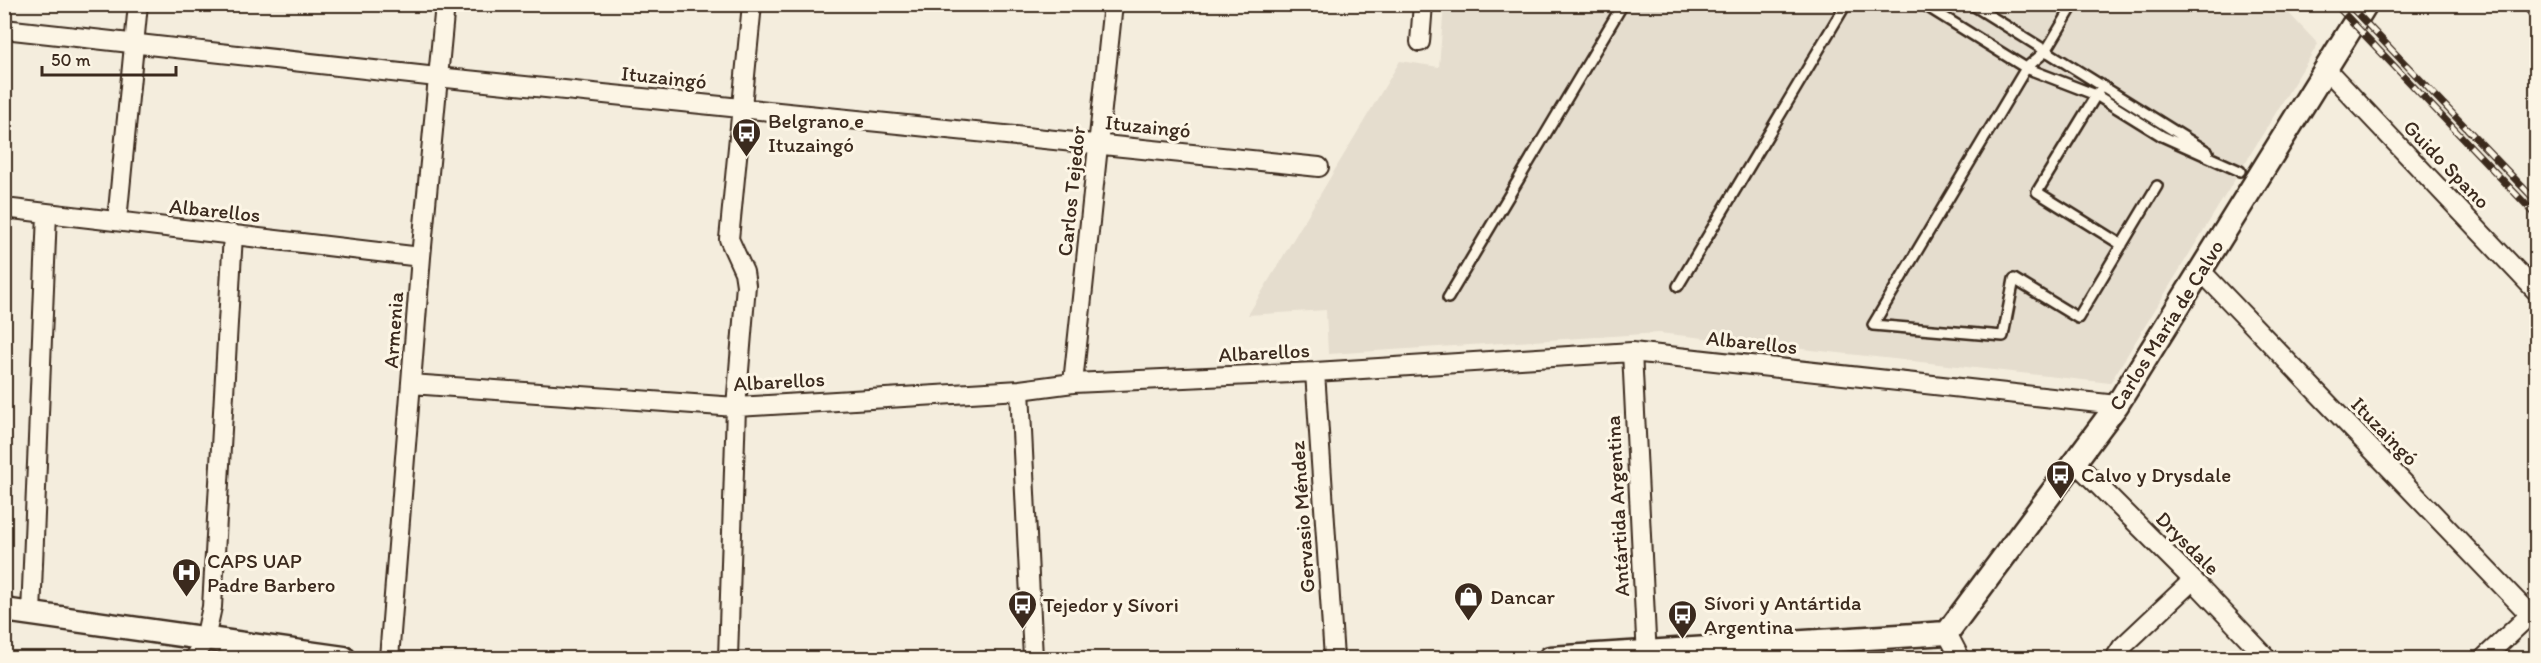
<svg xmlns="http://www.w3.org/2000/svg" width="2541" height="663" viewBox="0 0 2541 663" font-family="Itim,sans-serif">
  <style>
    .built { fill: #e5ddce }
    .lines { fill: none; stroke-linecap: round; stroke-linejoin: round }
    .service-casing { stroke: #3b2a1e; stroke-width: 14 }
    .minor-casing { stroke: #3b2a1e; stroke-width: 22 }
    .tertiary-casing { stroke: #3b2a1e; stroke-width: 27 }
    .service { stroke: #fcf5e5; stroke-width: 9 }
    .minor { stroke: #fcf5e5; stroke-width: 18 }
    .tertiary { stroke: #fcf5e5; stroke-width: 22 }
    .rail-casing { stroke: #3b2a1e; stroke-width: 7 }
    .rail { stroke: #fcf5e5; stroke-width: 4.5; stroke-dasharray: 14; stroke-linecap: butt }
    .labels { text-anchor: middle; dominant-baseline: central; stroke-width: 6; stroke-linejoin: round; paint-order: stroke }
    .street-label { font-size: 21px; fill: #3b2a1e; stroke: #fcf5e5 }
    .poi-label { font-size: 21px; fill: #3b2a1e; stroke: #fcf5e5; text-anchor: start }
  </style>
  <rect width="100%" height="100%" fill="#f4eddd"/>
  <filter id="ink" filterUnits="userSpaceOnUse"><feTurbulence type="fractalNoise" baseFrequency=".0167" numOctaves="2"/><feDisplacementMap in="SourceGraphic" scale="12" xChannelSelector="R" yChannelSelector="G"/><feConvolveMatrix kernelMatrix="1 2 1 2 8 2 1 2 1" color-interpolation-filters="sRGB"/></filter>
  <g filter="url(#ink)">
    <path class="built" d="M 2280,4 L 2318,44 L 2110,383 L 1659,333 L 1328,354 L 1326,310 L 1248,315 L 1400,61 L 1439,67 L 1444,5 Z"/>
    <g class="lines">
      <defs>
        <path id="service" d="M 1923,4 L 2026,68 L 2096,95 L 2162,136 L 2240,171
          M 1971,4 L 2208,152
          M 2074,4 L 2046,51 L 2026,68 L 1873,325 L 2003,336 L 2014,279 L 2078,318 L 2157,186
          M 2098,92 L 2037,192 L 2122,245
          M 1678,286 L 1846,4
          M 1448,298 L 1623,4"/>
        <path id="minor" d="M 2533,4 L 2536,8
          M 4,29 L 437,77 L 1319,167
          M 1420,42 L 1423,4
          M 2326,69 L 2536,291
          M 4,208 L 421,257
          M 117,221 L 138,4
          M 2201,271 L 2536,621
          M 1632,352 L 1647,658
          M 1315,372 L 1334,658
          M 1073,383 L 1113,4
          M 411,384 L 736,407 L 1020,390 L 1073,383 L 1315,372 L 1632,352 L 2117,405
          M 1020,390 L 1033,658
          M 2075,462 L 2193,580 L 2267,658
          M 31,614 L 47,213
          M 1947,633 L 1960,658
          M 194,658 L 205,639 L 212,607 L 233,234
          M 389,658 L 421,257 L 445,4
          M 728,658 L 736,407 L 746,285 L 744,272 L 729,239 L 752,4
          M 2115,658 L 2122,647 L 2193,580
          M 2484,658 L 2536,609"/>
        <path id="tertiary" d="M 4,610 L 344,658
          M 1550,658 L 1947,633 L 2117,405 L 2366,4"/>
      </defs>
      <use href="#service" class="service-casing"/>
      <use href="#minor" class="minor-casing"/>
      <use href="#tertiary" class="tertiary-casing"/>
      <use href="#service" class="service"/>
      <use href="#minor" class="minor"/>
      <use href="#tertiary" class="tertiary"/>
      <defs>
        <path id="rail" d="M 2335,4 L 2536,215
          M 2348,4 L 2536,201"/>
      </defs>
      <use href="#rail" class="rail-casing"/>
      <use href="#rail" class="rail"/>
    </g>
  </g>
  <defs>
    <symbol id="bus-pin" viewBox="-11 -11 22 30"><path d="M0 17L-7.5 6A9.5 9.5 0 1 1 7.5 6Z" fill="#3b2a1e" stroke="#fcf5e5"/><path d="M-5-6H5V4H4V6H2V4H-2V6H-4V4H-5ZM-3.5-4V0h7V-4ZM-3.5 1.2v1.5H-2V1.2ZM2 1.2v1.5H3.5V1.2Z" fill="#fff"/></symbol>
    <symbol id="hospital-pin" viewBox="-11 -11 22 30"><path d="M0 17L-7.5 6A9.5 9.5 0 1 1 7.5 6Z" fill="#3b2a1e" stroke="#fcf5e5"/><path d="M-5-5h3v3.5h4V-5h3V5h-3V1.5h-4V5h-3Z" fill="#fff"/></symbol>
    <symbol id="shop-pin" viewBox="-11 -11 22 30"><path d="M0 17L-7.5 6A9.5 9.5 0 1 1 7.5 6Z" fill="#3b2a1e" stroke="#fcf5e5"/><path d="M-5-2.5h2.3a2.7 3.5 0 0 1 5.4 0H5L5.5 6h-11ZM-1.5-2.5h3a1.5 2.3 0 0 0-3 0Z" fill="#fff"/></symbol>
  </defs>
  <g fill-rule="evenodd">
    <use href="#bus-pin" x="730" y="116" width="33" height="45"/>
    <use href="#bus-pin" x="2044" y="458" width="33" height="45"/>
    <use href="#hospital-pin" x="170" y="556" width="33" height="45"/>
    <use href="#shop-pin" x="1452" y="580" width="33" height="45"/>
    <use href="#bus-pin" x="1006" y="588" width="33" height="45"/>
    <use href="#bus-pin" x="1666" y="598" width="33" height="45"/>
  </g>
  <g class="labels">
    <g class="street-label">
      <text transform="translate(664 77) rotate(6)">Ituzaingó</text>
      <text transform="translate(1148 126) rotate(6)">Ituzaingó</text>
      <text transform="translate(2447 164) rotate(46)">Guido Spano</text>
      <text transform="translate(1071 191) rotate(-84)">Carlos Tejedor</text>
      <text transform="translate(215 210) rotate(6)">Albarellos</text>
      <text transform="translate(2166 325) rotate(-58)">Carlos María de Calvo</text>
      <text transform="translate(393 330) rotate(-86)">Armenia</text>
      <text transform="translate(1752 342) rotate(6)">Albarellos</text>
      <text transform="translate(1264 352) rotate(-3)">Albarellos</text>
      <text transform="translate(779 381) rotate(-3)">Albarellos</text>
      <text transform="translate(2385 431) rotate(46)">Ituzaingó</text>
      <text transform="translate(1617 506) rotate(-93)">Antártida Argentina</text>
      <text transform="translate(1302 517) rotate(-94)">Gervasio Méndez</text>
      <text transform="translate(2188 543) rotate(45)">Drysdale</text>
    </g>
    <g class="poi-label">
      <text x="768" y="120">Belgrano e<tspan x="768" dy="24">Ituzaingó</tspan></text>
      <text x="2081" y="474">Calvo y Drysdale</text>
      <text x="207" y="560">CAPS UAP<tspan x="207" dy="24">Padre Barbero</tspan></text>
      <text x="1490" y="596">Dancar</text>
      <text x="1704" y="602">Sívori y Antártida<tspan x="1704" dy="24">Argentina</tspan></text>
      <text x="1043" y="604">Tejedor y Sívori</text>
    </g>
  </g>
  <rect width="2541" height="663" fill="none" stroke="#fcf5e5" stroke-width="24"/>
  <rect x="12" y="12" width="2517" height="639" fill="none" stroke="#3b2a1e" stroke-width="2" filter="url(#ink)"/>
  <path d="M42 66v9h134v-9" fill="none" stroke="#3b2a1e" stroke-width="3"/>
  <text x="51" y="66" font-size="18" fill="#3b2a1e" stroke="#fcf5e5" stroke-width="4.5" paint-order="stroke">50 m</text>
</svg>
